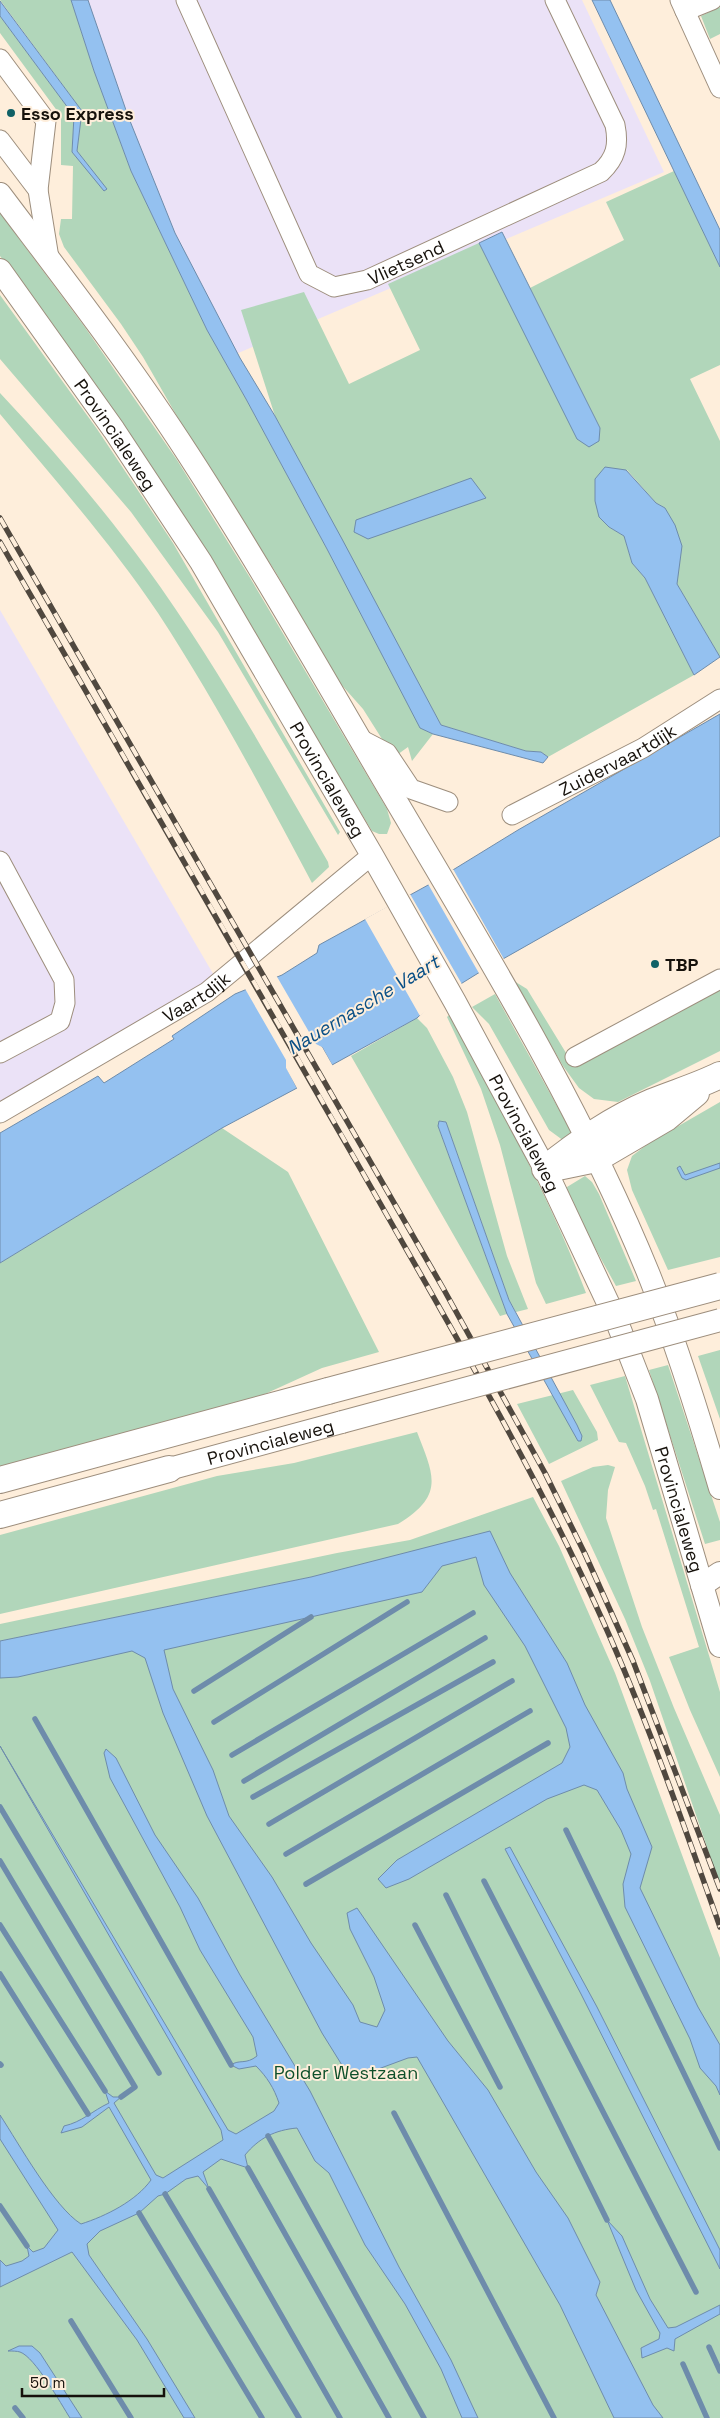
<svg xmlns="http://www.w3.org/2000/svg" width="720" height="2418" viewBox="0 0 720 2418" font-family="'Space Grotesk',sans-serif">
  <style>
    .industrial { fill: #ebe2f7 }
    .green { fill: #b1d6ba }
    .water { fill: #94c1f0; stroke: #6e8cab }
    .pier { fill: #feeedb }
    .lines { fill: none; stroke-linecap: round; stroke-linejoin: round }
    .stream { stroke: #6e8cab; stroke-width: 5.5 }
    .minor-casing { stroke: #9d8e7d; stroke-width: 21 }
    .major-casing { stroke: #9d8e7d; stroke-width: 24 }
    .highway-casing { stroke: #9d8e7d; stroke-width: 28 }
    .minor { stroke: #fff; stroke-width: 19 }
    .major { stroke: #fff; stroke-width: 22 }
    .highway { stroke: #fff; stroke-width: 26 }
    .rail-casing { stroke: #50483f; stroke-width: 5.5 }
    .rail { stroke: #feeedb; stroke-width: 4; stroke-dasharray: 11; stroke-linecap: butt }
    .major-bridge-casing { stroke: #9d8e7d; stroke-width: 24; stroke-linecap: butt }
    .highway-bridge-casing { stroke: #9d8e7d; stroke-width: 28; stroke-linecap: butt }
    .major-bridge { stroke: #fff; stroke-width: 22 }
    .highway-bridge { stroke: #fff; stroke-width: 26 }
    .poi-dot { fill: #106166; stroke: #feeedb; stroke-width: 2 }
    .labels { text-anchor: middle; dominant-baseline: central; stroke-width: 4; stroke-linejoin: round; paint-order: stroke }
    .poi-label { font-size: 18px; font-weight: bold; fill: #16110b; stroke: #feeedb; text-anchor: start }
    .street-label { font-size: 18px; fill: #16110b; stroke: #feeedb }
    .park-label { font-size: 18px; fill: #0e502b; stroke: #feeedb }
    .water-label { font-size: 19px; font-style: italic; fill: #094f86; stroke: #feeedb }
  </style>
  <rect width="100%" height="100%" fill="#feeedb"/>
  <path class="industrial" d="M 27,0 L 582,0 L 664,172 L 217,362 Z
    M 0,610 L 215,977 L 0,1104 Z"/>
  <path class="green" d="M 0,0 L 71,0 L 94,71 L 131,171 L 207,330 L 246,399 L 327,549 L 420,727 L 433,734 L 412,761 L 408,747 L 387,762 L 382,739 L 363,709 L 339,682 L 275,571 L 190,439 L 143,357 L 121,324 L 64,247 L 59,234 L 61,219 L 72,219 L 73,166 L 61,165 L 61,120 L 58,112 L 0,33 L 0,16 L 74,116 L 72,152 L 106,189 L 77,151 L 82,111 Z
    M 720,7 L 720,34 L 710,39 L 701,16 Z
    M 674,171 L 720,267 L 720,365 L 690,379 L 720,441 L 720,657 L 677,584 L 665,508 L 656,503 L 627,470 L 609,527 L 624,536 L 632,563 L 645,578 L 694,675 L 548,757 L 541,752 L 526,751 L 441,725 L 275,416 L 241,310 L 304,292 L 349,384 L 420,350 L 388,284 L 479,243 L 579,440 L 600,428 L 530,288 L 624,240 L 606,202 Z
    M 0,213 L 84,326 L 177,460 L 249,576 L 387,809 L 391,823 L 387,834 L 379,834 L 372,831 L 283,684 L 72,353 L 0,256 Z
    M 0,295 L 97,429 L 173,543 L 340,832 L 338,835 L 218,632 L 131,512 L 0,359 Z
    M 0,393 C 52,448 101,506 146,567 C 214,660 270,762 328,862 L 329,867 L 312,883 C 263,791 215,700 158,613 C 111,543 54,479 0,414 Z
    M 514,981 L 527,989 L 574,1066 L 720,987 L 720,1051 L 618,1102 L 594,1099 L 579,1088 L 563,1066 Z
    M 495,994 L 572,1133 L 564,1141 L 549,1130 L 489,1024 L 472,1007 Z
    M 450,1014 C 499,1105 549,1196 586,1293 L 546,1304 L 536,1283 L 500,1145 L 481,1089 L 447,1017 Z
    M 417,1018 L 427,1028 L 453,1077 L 467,1112 L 507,1256 L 528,1309 L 516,1312 L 509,1300 L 446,1122 L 439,1121 L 439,1129 L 507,1314 L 500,1316 L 351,1056 Z
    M 720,1102 L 720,1257 L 668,1270 L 632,1190 L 627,1170 L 632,1156 L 649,1143 Z
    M 222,1128 L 288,1172 L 379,1352 L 322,1368 L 252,1400 L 0,1468 L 0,1263 Z
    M 585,1176 L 592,1182 L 599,1194 L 636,1281 L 616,1286 L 568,1199 L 567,1187 Z
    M 720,1350 L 720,1419 L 698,1356 Z
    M 668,1365 L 720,1522 L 720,1540 L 705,1544 L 649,1370 Z
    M 625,1376 L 720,1692 L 720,1777 L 690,1710 L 669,1657 L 699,1647 L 656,1509 L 653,1510 L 645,1486 L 626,1443 L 619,1442 L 590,1385 Z
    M 573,1390 L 597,1432 L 598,1440 L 549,1464 L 517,1404 Z
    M 417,1432 C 434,1476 445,1495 398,1524 L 0,1614 L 0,1535 L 217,1476 L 294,1463 Z
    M 608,1465 L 615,1467 L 608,1490 L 606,1518 L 642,1627 L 674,1708 L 720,1815 L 720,1885 L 650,1681 L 625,1619 L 561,1481 L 593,1467 Z
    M 533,1497 L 559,1546 L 615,1673 L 720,1958 L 720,2045 L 713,2033 L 720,2049 L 720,2418 L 0,2418 L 0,1650 L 258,1595 L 491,1532 L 311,1577 L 0,1641 L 0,1624 L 337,1553 L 410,1540 Z"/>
  <path class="water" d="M 71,0 L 88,0 L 128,116 L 175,233 L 240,358 L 275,416 L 342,539 L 441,725 L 526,751 L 541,752 L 548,757 L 543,763 L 433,734 L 420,728 L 327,549 L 246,399 L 207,330 L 131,171 L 94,71 Z
    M 592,0 L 610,0 L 720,230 L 720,267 Z
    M 0,1 L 82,111 L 77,151 L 107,189 L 104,191 L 72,152 L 74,116 L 0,16 Z
    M 502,232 L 600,428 L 599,441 L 589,447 L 577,439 L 479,243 Z
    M 605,467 L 626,470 L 656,503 L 665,508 L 675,525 L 682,546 L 677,584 L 720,657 L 694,675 L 645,578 L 632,563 L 624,536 L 609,527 L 599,517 L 595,501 L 595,479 Z
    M 471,478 L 486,498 L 368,539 L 354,532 L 356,520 Z
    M 720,714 L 720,836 L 480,972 L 438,998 L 417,1018 L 332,1065 L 322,1047 L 287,1068 L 297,1088 L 222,1128 L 0,1263 L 0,1133 L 98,1076 L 104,1083 L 174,1039 L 172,1036 L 235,994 L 282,975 L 317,953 L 319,945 L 430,884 L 518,830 Z
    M 439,1121 L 446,1122 L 509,1300 L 577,1425 L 582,1436 L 581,1441 L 578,1441 L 507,1314 L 438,1126 Z
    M 720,1163 L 720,1168 L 686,1180 L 682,1178 L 677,1168 L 680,1166 L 685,1175 Z
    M 490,1531 L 510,1573 L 567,1663 L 585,1705 L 623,1773 L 627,1789 L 652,1847 L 640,1888 L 698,2007 L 720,2045 L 720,2095 L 716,2086 L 700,2068 L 690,2039 L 625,1907 L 623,1884 L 631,1854 L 621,1830 L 597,1790 L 584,1785 L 547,1799 L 409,1879 L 386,1888 L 378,1879 L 397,1860 L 562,1763 L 570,1747 L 566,1728 L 525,1646 L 484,1585 L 476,1557 L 442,1566 L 422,1592 L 164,1650 L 173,1689 L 213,1770 L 229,1816 L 272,1877 L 311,1943 L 353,2005 L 360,2022 L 377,2027 L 385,2010 L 374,1977 L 350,1929 L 347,1913 L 357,1908 L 448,2041 L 488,2090 L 536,2172 L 568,2218 L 600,2282 L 596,2295 L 653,2405 L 663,2418 L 614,2418 L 560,2305 L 417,2057 L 408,2058 L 354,2078 L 345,2070 L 322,2033 L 207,1816 L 163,1713 L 145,1658 L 132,1651 L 18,1677 L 0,1678 L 0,1641 L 311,1577 Z
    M 0,1746 L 228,2130 L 236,2134 L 274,2111 L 279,2103 C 274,2088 267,2077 256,2066 L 239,2069 L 231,2065 C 239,2059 246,2065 257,2056 L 253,2037 L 200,1950 L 180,1907 L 110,1778 L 104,1753 L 106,1749 L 116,1758 L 155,1835 L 198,1898 L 240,1975 L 310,2091 L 399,2267 L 451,2360 L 478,2418 L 462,2418 L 441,2369 L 405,2304 L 365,2245 L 329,2173 L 315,2161 L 297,2128 C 275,2130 259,2138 245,2155 L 248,2168 L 221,2159 L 203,2172 L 209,2189 L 198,2176 L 186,2179 L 165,2194 L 158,2196 L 139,2213 L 100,2231 L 87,2244 L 89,2255 L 147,2339 L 195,2418 L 184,2418 L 137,2340 L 72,2252 L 0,2287 L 0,2260 L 6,2266 L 22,2261 L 29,2256 L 27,2246 L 33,2252 L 44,2248 L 58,2230 L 0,2139 L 0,2115 C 19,2144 54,2207 81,2224 C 106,2216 136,2201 151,2180 L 109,2107 L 82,2127 L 61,2133 L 64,2126 C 82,2122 92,2111 109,2103 L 105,2091 L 113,2097 L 121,2097 L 114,2103 L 156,2175 L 163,2178 L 223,2140 L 221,2130 Z
    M 510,1847 L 597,2007 L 720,2250 L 720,2269 L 581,1994 L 505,1849 Z
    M 607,2220 L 622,2236 L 650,2299 L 668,2328 L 676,2327 L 720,2305 L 720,2314 L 675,2339 L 674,2351 L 667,2348 L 642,2358 L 641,2348 L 659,2339 L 660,2333 L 636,2290 Z
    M 19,2346 L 32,2346 L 40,2353 L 82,2418 L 70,2418 C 61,2404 35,2357 20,2352 C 17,2351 12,2351 8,2351 Z"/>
  <path class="pier" d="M 453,869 L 505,961 L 480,975 L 428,884 Z
    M 410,894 L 463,986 L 439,1000 L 420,1016 L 365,919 Z
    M 276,975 L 316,1044 L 322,1047 L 334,1068 L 330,1067 L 321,1050 L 290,1069 L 299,1087 L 298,1090 L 286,1068 L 286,1060 L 244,987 Z"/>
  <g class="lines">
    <path class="stream" d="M 194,1691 L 311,1617
      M 35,1719 L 231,2065
      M 214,1722 L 407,1602
      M 232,1755 L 473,1613
      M 244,1781 L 485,1638
      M 253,1797 L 493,1662
      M 0,1807 L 159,2073
      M 269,1824 L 512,1681
      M 566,1830 L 720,2148
      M 286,1854 L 530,1711
      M 0,1861 L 135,2087 L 121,2097
      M 484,1881 L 696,2292
      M 306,1884 L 548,1743
      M 446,1895 L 607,2220
      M 0,1925 L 105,2091
      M 415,1925 L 500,2087
      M 0,1974 L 88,2114
      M 0,2064 L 1,2065
      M 394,2113 L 554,2418
      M 268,2136 L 424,2418
      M 248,2168 L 389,2418
      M 209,2189 L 340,2418
      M 165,2194 L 299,2418
      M 0,2206 L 27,2246
      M 139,2213 L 262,2418
      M 71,2321 L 131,2418
      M 709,2347 L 720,2371
      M 683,2364 L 707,2418
      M 15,2408 L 23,2418"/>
    <defs>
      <g id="minor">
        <path id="s1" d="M 186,0 L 309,274 L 334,287 L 367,280 L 601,172 C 616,158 619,145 615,125 L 555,0"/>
        <path d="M 680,0 L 720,88"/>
        <path d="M 685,11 L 712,0"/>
        <path d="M 0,59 L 46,121 L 38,190"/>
        <path d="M 0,140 L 38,190 L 49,258"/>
        <path d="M 360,739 L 387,753 L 411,789 L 448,802"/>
        <path id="s2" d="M 512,815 L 643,748 L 720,699"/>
        <path d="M 0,861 L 64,980 L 65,1003 L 60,1021 L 0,1053"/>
        <path d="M 575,1057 L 720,979"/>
        <path id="s3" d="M 0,1113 L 207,992 L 372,855"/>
      </g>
      <g id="major">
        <path d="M 0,194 C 64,279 130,364 188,454 C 260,565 325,680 392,794 C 484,950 581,1107 649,1275 C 677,1345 699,1416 720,1488"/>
        <path id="s4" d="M 0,270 L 114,430 L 201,562 L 372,855 L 455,1002 L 545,1169 L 617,1322 L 647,1399 L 720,1646"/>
        <path id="s5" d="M 169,1469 L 342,1422"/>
        <path d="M 702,1585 L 720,1573"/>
      </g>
      <path id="highway" d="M 545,1169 C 579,1142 612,1119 652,1102 C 674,1093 698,1086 720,1075
        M 548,1169 L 596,1159 L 666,1118 L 696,1093
        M 0,1480 L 328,1391
        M 0,1515 L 169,1469"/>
    </defs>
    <use href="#minor" class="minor-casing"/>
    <use href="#major" class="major-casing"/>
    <use href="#highway" class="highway-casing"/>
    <use href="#minor" class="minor"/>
    <use href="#major" class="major"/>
    <use href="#highway" class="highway"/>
    <defs>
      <path id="rail" d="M 0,518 L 443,1288 L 545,1473 L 585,1554 L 633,1661 L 720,1889
        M 0,542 C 124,758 250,973 372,1189 C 452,1330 535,1470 602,1619 C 647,1719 683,1823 720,1927"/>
    </defs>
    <use href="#rail" class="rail-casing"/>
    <use href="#rail" class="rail"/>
    <defs>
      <path id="major-bridge" d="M 342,1422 L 720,1320"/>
      <path id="highway-bridge" d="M 328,1391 L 720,1286"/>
    </defs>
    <use href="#major-bridge" class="major-bridge-casing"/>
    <use href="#highway-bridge" class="highway-bridge-casing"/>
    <use href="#major-bridge" class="major-bridge"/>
    <use href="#highway-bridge" class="highway-bridge"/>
  </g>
  <g class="poi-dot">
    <circle cx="11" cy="113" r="5"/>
    <circle cx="655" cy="964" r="5"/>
  </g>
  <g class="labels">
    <g class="poi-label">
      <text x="21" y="113">Esso Express</text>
      <text x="665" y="964">TBP</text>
    </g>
    <g class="street-label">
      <text stroke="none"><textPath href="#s1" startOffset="405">Vlietsend</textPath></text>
      <text stroke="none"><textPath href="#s4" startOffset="201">Provincialeweg</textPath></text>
      <text stroke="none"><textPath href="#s2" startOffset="119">Zuidervaartdijk</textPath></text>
      <text stroke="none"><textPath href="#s4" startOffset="606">Provincialeweg</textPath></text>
      <text stroke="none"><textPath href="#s3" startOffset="228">Vaartdijk</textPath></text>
      <text stroke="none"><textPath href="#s4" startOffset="1011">Provincialeweg</textPath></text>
      <text stroke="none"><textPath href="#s5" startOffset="105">Provincialeweg</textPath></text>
      <text stroke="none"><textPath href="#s4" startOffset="1419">Provincialeweg</textPath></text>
    </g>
    <g class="park-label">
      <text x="346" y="2072">Polder Westzaan</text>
    </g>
    <g class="water-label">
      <text transform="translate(363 1005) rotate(-31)">Nauernasche Vaart</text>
    </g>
  </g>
  <path d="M22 2388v8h142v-8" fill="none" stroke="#16110b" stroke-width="2.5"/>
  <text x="30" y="2388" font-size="15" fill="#16110b" stroke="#feeedb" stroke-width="4" paint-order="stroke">50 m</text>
</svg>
